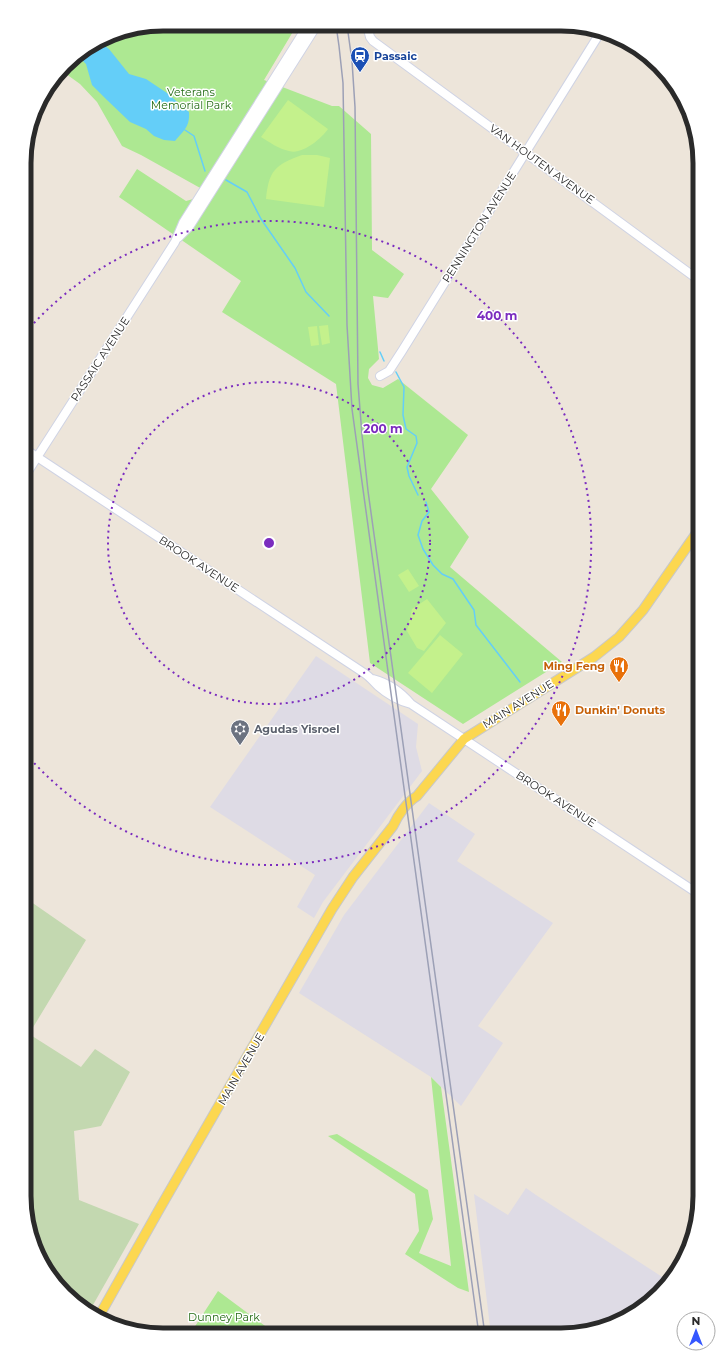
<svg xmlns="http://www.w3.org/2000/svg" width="724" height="1359" viewBox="0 0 724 1359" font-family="Montserrat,sans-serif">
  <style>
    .industrial { fill: #dedbe5 }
    .green { fill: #ade892 }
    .cemetery { fill: #c3d8b0 }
    .pitch { fill: #c4f18c }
    .water { fill: #64cef8 }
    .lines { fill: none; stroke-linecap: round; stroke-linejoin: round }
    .stream { stroke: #64cef8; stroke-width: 1.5 }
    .secondary-casing { stroke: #cfd3e4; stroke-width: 10 }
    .primary-casing { stroke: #c8c8c8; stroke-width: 11 }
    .secondary { stroke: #fff; stroke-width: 8 }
    .primary { stroke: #fcd750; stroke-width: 9 }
    .rail { stroke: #9ca0b6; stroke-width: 1.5 }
    .ring { fill: none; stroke: #7b2cbf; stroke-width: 2; stroke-dasharray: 2 4 }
    .labels { text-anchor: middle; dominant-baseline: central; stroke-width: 3; stroke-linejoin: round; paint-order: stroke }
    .transit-label { font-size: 11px; font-weight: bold; fill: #164399; stroke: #fff; text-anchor: start }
    .park-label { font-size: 11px; fill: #246c14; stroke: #fff }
    .street-label { font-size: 11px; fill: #2a2a2a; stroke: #fff }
    .food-label { font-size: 11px; font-weight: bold; fill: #c56008; stroke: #fff; text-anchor: end }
    .worship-label { font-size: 11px; font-weight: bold; fill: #5b616d; stroke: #fff; text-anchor: start }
    .rim { fill: none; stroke: #2a2a2a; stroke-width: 5 }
    .centre { fill: #7b2cbf; stroke: #fff; stroke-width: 2 }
    .ring-label { font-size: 12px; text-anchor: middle; font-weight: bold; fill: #7b2cbf; stroke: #fff; stroke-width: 3; stroke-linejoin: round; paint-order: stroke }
  </style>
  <rect width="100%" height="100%" fill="#ede5da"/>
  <path class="industrial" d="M 316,656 L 418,724 L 416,747 L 422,771 L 323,902 L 314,918 L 297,907 L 315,875 L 210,807 Z
    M 429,803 L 475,834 L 457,861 L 553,923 L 478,1026 L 503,1043 L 461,1106 L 431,1077 L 299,993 L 344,915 Z
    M 526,1188 L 536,1195 L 670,1282 L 638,1311 L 605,1328 L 561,1335 L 491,1335 L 474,1194 L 508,1215 Z"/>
  <path class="green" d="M 163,24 L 297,25 L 264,80 L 332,106 L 339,106 L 371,134 L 372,250 L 404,274 L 388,298 L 373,296 L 379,359 L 369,369 L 368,378 L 372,385 L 383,388 L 398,379 L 468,435 L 431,489 L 469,537 L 450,567 L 562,662 L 463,724 L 370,663 L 336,384 L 222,312 L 241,281 L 119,197 L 137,169 L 186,201 L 211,194 L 141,155 L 122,146 L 97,102 L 80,84 L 62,71 L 71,59 L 110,35 Z
    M 431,1077 L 441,1087 L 469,1292 L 458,1288 L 405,1254 L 419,1231 L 415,1194 L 328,1136 L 337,1134 L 428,1190 L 433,1219 L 419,1253 L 451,1266 Z
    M 218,1291 L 276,1334 L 190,1334 Z"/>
  <path class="cemetery" d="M 24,897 L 86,940 L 29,1034 L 81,1067 L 95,1049 L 130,1072 L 101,1126 L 74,1131 L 79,1200 L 139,1224 L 89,1312 L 72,1301 L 31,1240 L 24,1196 Z"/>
  <path class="pitch" d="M 288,100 L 328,129 C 321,139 302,155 289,151 C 279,149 269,142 261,137 Z
    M 302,155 L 317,155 L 330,158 L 324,207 L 266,199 C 269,170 275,165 302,155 Z
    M 328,325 L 330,343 L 322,345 L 319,326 Z
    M 317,326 L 319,345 L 311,346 L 308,327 Z
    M 408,569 L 419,586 L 409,592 L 398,575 Z
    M 427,599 L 446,623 L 424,651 L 417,648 L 407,631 L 412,609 Z
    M 440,635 L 463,654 L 432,693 L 408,673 Z"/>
  <path class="water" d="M 99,42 L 109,49 L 129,74 L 146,79 L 167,93 L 189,112 C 190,127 184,130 175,141 L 164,140 L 154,136 L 146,129 L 130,122 L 107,100 L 92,85 L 86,64 L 83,61 L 73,58 Z"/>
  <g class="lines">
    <path class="stream" d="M 185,130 L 194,136 L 205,171
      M 226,180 L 247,192 L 261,219 L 295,268 L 306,292 L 329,316
      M 380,352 L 384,361
      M 396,372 L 404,387 L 403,415 L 406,429 L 416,436 L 417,443 L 407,467 L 409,476 L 418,495
      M 426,502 L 429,512 L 422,521 L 418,535 L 423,549 L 433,565 L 442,574 L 453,579 L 474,610 L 476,625 L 520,682"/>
    <defs>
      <path id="secondary" d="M 367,25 L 370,37 L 373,41 L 700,281
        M 178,238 L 189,227 L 317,25
        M 380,376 L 389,371 L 402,351 L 600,33
        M 25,449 L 364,673 C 370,677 373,681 378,686 C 387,694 400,701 411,704
        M 25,476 L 175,242 L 183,223 L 308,25
        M 373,679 C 388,683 402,693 411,704 L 700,895"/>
      <path id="primary" d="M 98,1318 L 160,1208 L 332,909 L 353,877 L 393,826 C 398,815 407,802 417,796 L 464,739 L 594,657 L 619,637 L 643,610 L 700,528"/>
    </defs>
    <use href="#secondary" class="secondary-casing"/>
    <use href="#primary" class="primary-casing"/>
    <use href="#secondary" class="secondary"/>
    <use href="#primary" class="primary"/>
    <path class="rail" d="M 336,25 L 339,46 L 343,83 L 347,325 L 352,409 L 479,1335
      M 347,25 L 352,61 L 355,107 L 358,384 L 362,435 L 368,491 L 485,1335"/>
  </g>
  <g class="ring">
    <circle cx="269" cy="543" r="161"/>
    <path d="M26 332A322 322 0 1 1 26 754"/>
  </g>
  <defs>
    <symbol id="station-pin" viewBox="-11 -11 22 30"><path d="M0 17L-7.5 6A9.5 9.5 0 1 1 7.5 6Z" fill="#1a4fb4" stroke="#fff"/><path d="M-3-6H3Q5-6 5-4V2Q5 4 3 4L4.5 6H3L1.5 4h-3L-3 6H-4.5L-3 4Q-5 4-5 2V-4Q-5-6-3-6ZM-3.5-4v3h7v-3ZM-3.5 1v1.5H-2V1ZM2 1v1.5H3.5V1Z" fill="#fff"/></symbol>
    <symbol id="restaurant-pin" viewBox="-11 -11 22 30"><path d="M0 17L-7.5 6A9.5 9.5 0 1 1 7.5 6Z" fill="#e8710a" stroke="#fff"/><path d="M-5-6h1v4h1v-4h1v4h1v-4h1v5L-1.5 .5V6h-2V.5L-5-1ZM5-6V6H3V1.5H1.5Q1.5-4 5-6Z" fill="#fff"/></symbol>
    <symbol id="synagogue-pin" viewBox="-11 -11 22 30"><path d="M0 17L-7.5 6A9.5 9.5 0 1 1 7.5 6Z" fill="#6b7280" stroke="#fff"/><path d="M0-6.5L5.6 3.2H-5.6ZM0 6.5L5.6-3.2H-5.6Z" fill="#fff"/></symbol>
  </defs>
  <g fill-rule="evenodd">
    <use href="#station-pin" x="349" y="45" width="22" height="30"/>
    <use href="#restaurant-pin" x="608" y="655" width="22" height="30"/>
    <use href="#restaurant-pin" x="550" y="699" width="22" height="30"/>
    <use href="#synagogue-pin" x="229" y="718" width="22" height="30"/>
  </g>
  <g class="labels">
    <g class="transit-label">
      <text x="374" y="56">Passaic</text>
    </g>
    <g class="park-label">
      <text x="191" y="92">Veterans<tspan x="191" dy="13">Memorial Park</tspan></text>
      <text x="224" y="1317">Dunney Park</text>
    </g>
    <g class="street-label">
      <text transform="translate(542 164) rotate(36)">VAN HOUTEN AVENUE</text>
      <text transform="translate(479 227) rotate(-58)">PENNINGTON AVENUE</text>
      <text transform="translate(100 359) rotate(-57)">PASSAIC AVENUE</text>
      <text transform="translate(199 564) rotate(33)">BROOK AVENUE</text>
      <text transform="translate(518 704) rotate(-32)">MAIN AVENUE</text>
      <text transform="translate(556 799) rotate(33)">BROOK AVENUE</text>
      <text transform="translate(241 1069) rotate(-60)">MAIN AVENUE</text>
    </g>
    <g class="food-label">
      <text x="605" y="666">Ming Feng</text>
      <text x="575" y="710" text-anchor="start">Dunkin' Donuts</text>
    </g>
    <g class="worship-label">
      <text x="254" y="729">Agudas Yisroel</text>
    </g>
  </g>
  <path d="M0 0H724V1359H0ZM163 31H561A132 132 0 0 1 693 163V1196A132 132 0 0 1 561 1328H163A132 132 0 0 1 31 1196V163A132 132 0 0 1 163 31Z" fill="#fff" fill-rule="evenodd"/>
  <path class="rim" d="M163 31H561A132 132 0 0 1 693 163V1196A132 132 0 0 1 561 1328H163A132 132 0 0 1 31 1196V163A132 132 0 0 1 163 31Z"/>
  <circle cx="269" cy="543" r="6" class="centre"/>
  <g class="ring-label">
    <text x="497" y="320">400 m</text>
    <text x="383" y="433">200 m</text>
  </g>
  <g transform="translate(696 1331)"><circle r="19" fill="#ffffff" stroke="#aaaaaa"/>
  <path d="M0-3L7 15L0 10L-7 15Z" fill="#3557ff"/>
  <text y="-6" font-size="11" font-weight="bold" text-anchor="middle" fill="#2a2a2a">N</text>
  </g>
</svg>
